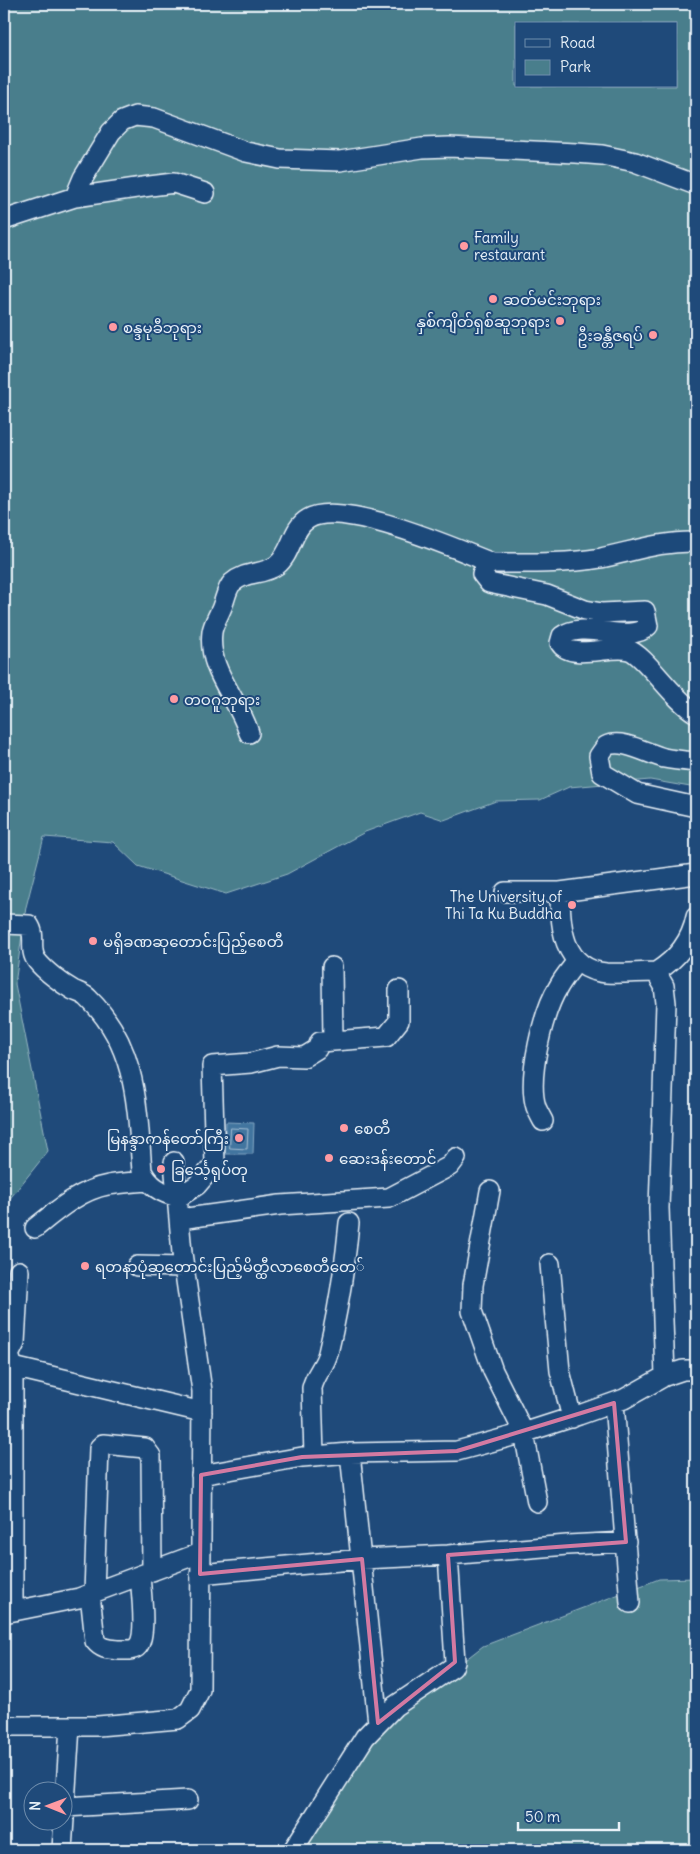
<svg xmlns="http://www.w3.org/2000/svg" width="700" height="1854" viewBox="0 0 700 1854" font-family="Delius,'Noto Sans Myanmar',sans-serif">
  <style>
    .green { fill: #497e8c; stroke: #98b8c2; fill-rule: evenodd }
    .water { fill: #42759f; stroke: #84a7c3 }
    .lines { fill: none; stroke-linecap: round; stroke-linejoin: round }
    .shore { stroke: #a6bfd4; stroke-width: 1 }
    .minor-casing { stroke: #e8f1f8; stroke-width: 22 }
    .minor { stroke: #1f4a7a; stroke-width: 19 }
    .marked { fill: none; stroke: #d37aa2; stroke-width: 4; stroke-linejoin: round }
    .poi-dot { fill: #ff9aa2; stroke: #1f4a7a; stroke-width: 2 }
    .labels { text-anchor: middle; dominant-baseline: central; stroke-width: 4; stroke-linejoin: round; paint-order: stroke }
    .poi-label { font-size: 15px; fill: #e8f1f8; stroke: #1f4a7a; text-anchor: start }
  </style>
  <rect width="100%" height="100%" fill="#1f4a7a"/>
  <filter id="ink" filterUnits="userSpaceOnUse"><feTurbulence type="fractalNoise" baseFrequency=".02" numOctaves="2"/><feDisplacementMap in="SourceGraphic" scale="10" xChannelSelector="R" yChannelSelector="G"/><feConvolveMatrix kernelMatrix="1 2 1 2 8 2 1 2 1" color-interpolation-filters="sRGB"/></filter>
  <g filter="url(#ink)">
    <path class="green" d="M 4,4 L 696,4 L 696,788 L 650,780 L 569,787 L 540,800 L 496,801 L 444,820 L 420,812 L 365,832 L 287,874 L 226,894 L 138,866 L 113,842 L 44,837 L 26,907 L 15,984 L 48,1151 L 4,1206 ZM 516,24 L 676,24 L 676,86 L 516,86 Z
      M 696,1578 L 696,1850 L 299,1850 L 366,1737 L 483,1646 L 659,1579 Z"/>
    <path class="water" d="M 226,1122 L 254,1123 L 253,1154 L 225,1154 Z"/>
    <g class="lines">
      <path class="shore" d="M 231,1128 L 248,1129 L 247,1149 L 230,1148 Z"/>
      <defs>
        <path id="minor" d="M 75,197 L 83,178 L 111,132 L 122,121 L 135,116 L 154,118 L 246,152 L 280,159 L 340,161 L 422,148 L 449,147 L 576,153 L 602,155 L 635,162 L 696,185
          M 4,220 L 75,197 L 150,186 L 174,183 L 205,193
          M 696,542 C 662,541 634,551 601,558 C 565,564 528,563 492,563 L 484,568 L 482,574 L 489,583 L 547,595 L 585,610 L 602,613 L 645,611 L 648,626 C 630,645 584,619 562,636 L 560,643 C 571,661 610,645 629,650 C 645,655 673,700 696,713
          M 249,733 C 238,697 207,671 212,632 C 213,624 219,615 222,607 C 225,600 227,588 232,583 C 247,570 262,576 277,565 C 292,553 292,528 308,519 C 341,498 456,549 492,563
          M 696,762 C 686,761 675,760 664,758 C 648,754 622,738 606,746 L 599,756 L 602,773 L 637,794 L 696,807
          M 505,892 L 560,892 L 696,874
          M 560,892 C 560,925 562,969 606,973 C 622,974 640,972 656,972 L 664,986 L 666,1003 L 659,1208 L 665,1376
          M 4,924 L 29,925 C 37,936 28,950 37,961 C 45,971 61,983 73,990 C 79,993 85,994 89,999 C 138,1047 137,1109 142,1171 C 149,1186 163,1194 179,1197 L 197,1185 L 215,1164 L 212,1066 L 251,1063 L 278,1056 L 304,1057 L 317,1049 L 320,1042 L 386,1037 L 399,1021 L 399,990
          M 332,967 L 333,1041
          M 656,972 C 677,959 691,942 696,917
          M 543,1121 C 541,1117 538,1112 536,1107 C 527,1078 543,1011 559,986 C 564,977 571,969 577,961
          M 490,1191 L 473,1285 L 472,1311 L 493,1371 L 524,1433 L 537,1502
          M 180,1219 L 280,1205 L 389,1198 L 450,1166 L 456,1158
          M 35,1228 C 56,1211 80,1190 108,1185 C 121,1183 134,1182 147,1181
          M 550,1264 L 560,1371 L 572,1418
          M 137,1266 L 184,1267
          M 4,1349 L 9,1355 L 13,1367 L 13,1611
          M 9,1355 L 15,1343 L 19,1271
          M 13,1367 L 202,1412
          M 614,1403 L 630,1603
          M 350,1453 L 378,1723
          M 314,1456 L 312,1388 C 315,1374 325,1366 328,1353 C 338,1311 345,1266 349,1223
          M 201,1475 L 302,1457 L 350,1453 L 457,1451 L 520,1434 L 579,1415 L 624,1399 L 665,1376 L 683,1370 L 696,1370
          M 200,1574 L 362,1559 L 448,1555 L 567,1545 L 626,1542
          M 94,1593 L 99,1448 L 103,1444 L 145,1448 L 151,1456 L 152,1571
          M 90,1594 L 95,1641 C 102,1650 110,1649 120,1650 C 126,1650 134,1651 138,1646 C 147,1635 141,1590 140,1576
          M 4,1613 L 79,1598 L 200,1553
          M 4,1726 L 98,1726 L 178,1719 L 190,1710 L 200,1690 L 202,1391 L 182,1253 L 174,1162
          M 65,1807 L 188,1800
          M 62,1850 L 70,1726
          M 293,1850 L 365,1737 L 395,1706 L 453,1667 L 455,1662 L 448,1555"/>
      </defs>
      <use href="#minor" class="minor-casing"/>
      <use href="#minor" class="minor"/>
    </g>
  </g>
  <path class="marked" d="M 614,1403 L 626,1542 L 448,1555 L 455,1662 L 378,1723 L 362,1559 L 200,1574 L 201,1475 L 302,1457 L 457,1451 Z"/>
  <g class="poi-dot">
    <circle cx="464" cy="246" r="5"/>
    <circle cx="493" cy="299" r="5"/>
    <circle cx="560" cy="321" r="5"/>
    <circle cx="113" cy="327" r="5"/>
    <circle cx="653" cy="335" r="5"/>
    <circle cx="174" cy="699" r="5"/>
    <circle cx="572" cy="905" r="5"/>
    <circle cx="93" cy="941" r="5"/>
    <circle cx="344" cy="1128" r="5"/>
    <circle cx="239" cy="1138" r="5"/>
    <circle cx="329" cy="1158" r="5"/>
    <circle cx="161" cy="1169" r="5"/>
    <circle cx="85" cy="1266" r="5"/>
  </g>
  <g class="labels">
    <g class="poi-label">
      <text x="474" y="237">Family<tspan x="474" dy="17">restaurant</tspan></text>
      <text x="503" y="299">ဆတ်မင်းဘုရား</text>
      <text x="550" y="321" text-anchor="end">နှစ်ကျိတ်ရှစ်ဆူဘုရား</text>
      <text x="123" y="327">စန္ဒမုခီဘုရား</text>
      <text x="643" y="335" text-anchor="end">ဦးခန္တီဇရပ်</text>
      <text x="184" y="699">တဝဂူဘုရား</text>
      <text x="562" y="896" text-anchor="end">The University of<tspan x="562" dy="17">Thi Ta Ku Buddha</tspan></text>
      <text x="103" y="941">မရှိခဏဆုတောင်းပြည့်စေတီ</text>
      <text x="354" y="1128">စေတီ</text>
      <text x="229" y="1138" text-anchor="end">မြနန္ဒာကန်တော်ကြီး</text>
      <text x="339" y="1158">ဆေးဒန်းတောင်</text>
      <text x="171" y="1169">ခြင်္သေ့ရုပ်တု</text>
      <text x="95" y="1266">ရတနာပုံဆုတောင်းပြည့်မိတ္ထီလာစေတီတေ်</text>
    </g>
  </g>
  <rect width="700" height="1854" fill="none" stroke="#1f4a7a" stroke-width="20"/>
  <rect x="10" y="10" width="680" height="1834" fill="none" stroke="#e8f1f8" stroke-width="2" filter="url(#ink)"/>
  <rect x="515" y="22" width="162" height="65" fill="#1f4a7a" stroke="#6f8dac"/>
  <rect x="525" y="39" width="25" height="8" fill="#1f4a7a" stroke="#6f8dac"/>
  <text x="560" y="48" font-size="15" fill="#e8f1f8">Road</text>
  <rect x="525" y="60" width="25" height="15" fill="#497e8c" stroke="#6f8dac"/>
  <text x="560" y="72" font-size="15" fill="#e8f1f8">Park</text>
  <g transform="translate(48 1806) rotate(271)"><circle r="24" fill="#1f4a7a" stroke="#6f8dac"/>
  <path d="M0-4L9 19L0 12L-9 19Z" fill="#ff9aa2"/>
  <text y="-8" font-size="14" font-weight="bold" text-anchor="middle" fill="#e8f1f8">N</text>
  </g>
  <path d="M518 1822v8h101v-8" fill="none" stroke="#e8f1f8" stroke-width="2.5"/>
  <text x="525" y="1822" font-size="15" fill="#e8f1f8" stroke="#1f4a7a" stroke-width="4" paint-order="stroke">50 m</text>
</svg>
